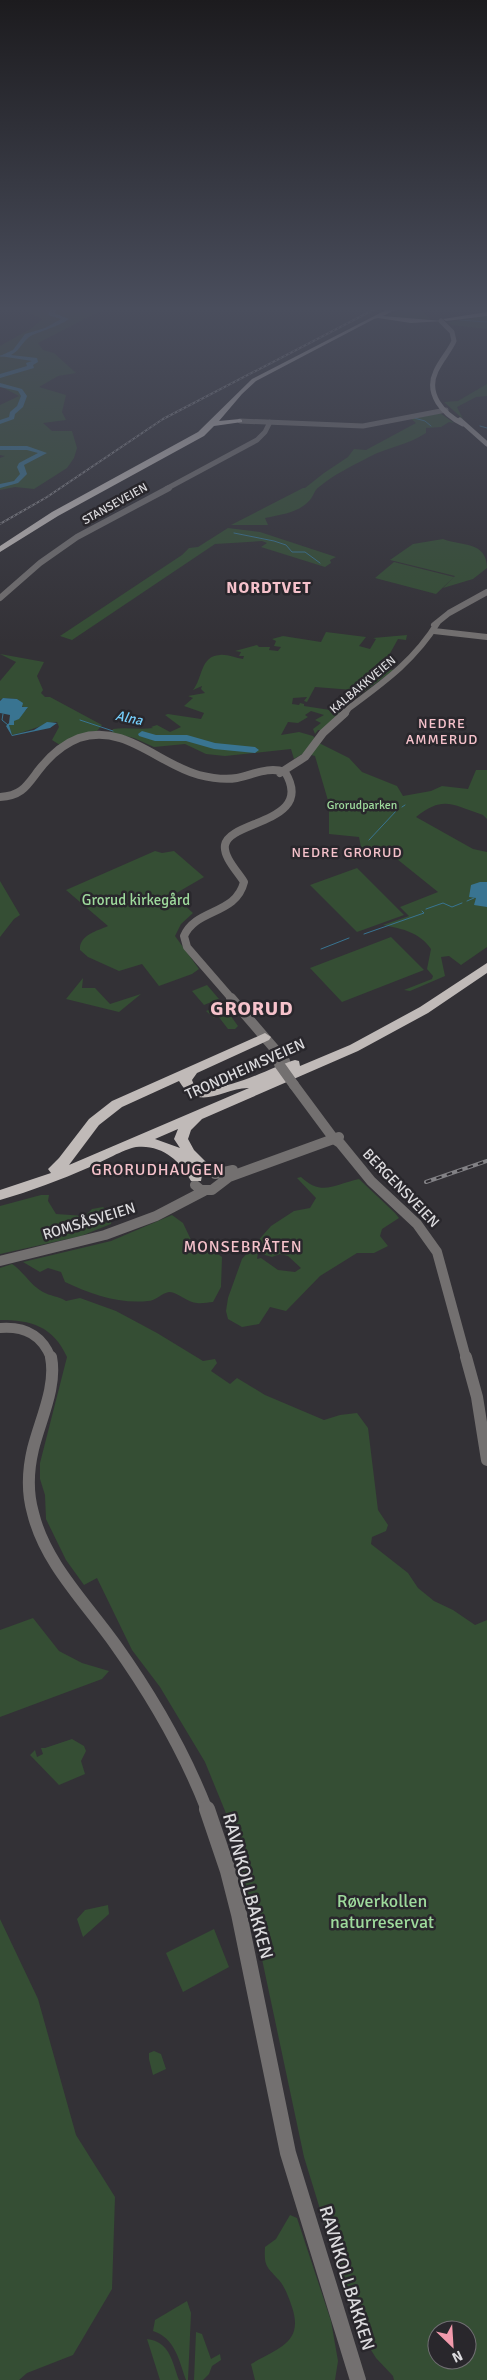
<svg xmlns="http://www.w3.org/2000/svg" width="487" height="2380" viewBox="0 0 487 2380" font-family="Signika,sans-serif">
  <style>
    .green { fill: #354e34; fill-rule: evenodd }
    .water { fill: #397491 }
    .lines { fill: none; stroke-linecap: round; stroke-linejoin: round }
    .stream { stroke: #397491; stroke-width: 1 }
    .river { fill: #397491; fill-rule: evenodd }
    .tertiary-far5 { stroke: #737070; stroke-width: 5 }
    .tertiary-far4 { stroke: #737070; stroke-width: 6 }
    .tertiary-far3 { stroke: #737070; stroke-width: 8 }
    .tertiary-far2 { stroke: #737070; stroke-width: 10 }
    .tertiary-far1 { stroke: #737070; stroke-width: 12 }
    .tertiary { stroke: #737070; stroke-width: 16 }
    .secondary { stroke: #979392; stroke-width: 5 }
    .trunk { fill: #c0bab8; fill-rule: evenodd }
    .rail-far1-casing { stroke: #828185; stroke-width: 2 }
    .rail-casing { stroke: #828185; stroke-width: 4 }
    .rail-far1 { stroke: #29272c; stroke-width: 1; stroke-dasharray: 2.5; stroke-linecap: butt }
    .rail { stroke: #29272c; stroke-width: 2; stroke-dasharray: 5.5; stroke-linecap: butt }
    .tertiary-bridge { stroke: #737070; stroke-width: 10 }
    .labels { text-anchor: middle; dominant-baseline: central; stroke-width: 5; stroke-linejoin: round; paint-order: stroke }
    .far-street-label { font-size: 12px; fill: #dcdbde; stroke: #29272c }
    .far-park-label { font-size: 12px; fill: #9eda9c; stroke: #29272c }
    .far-water-label { font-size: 14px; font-style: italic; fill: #75cefb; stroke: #29272c }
    .far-neighbourhood-label { font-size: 14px; letter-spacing: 1px; fill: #f6c2cb; stroke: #29272c }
    .park-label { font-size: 15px; fill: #9eda9c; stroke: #29272c }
    .street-label { font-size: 15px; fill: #dcdbde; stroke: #29272c }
    .far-district-label { font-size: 16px; font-weight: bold; letter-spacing: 1px; fill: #f6c2cb; stroke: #29272c }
    .neighbourhood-label { font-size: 16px; letter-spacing: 1px; fill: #f6c2cb; stroke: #29272c }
    .near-street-label { font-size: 18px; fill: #dcdbde; stroke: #29272c }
    .near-park-label { font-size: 18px; fill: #9eda9c; stroke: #29272c }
    .district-label { font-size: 20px; font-weight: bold; letter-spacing: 1px; fill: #f6c2cb; stroke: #29272c }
  </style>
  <rect width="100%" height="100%" fill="#333136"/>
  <path class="green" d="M 29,309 L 104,309 L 38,343 L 43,350 L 54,353 L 76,373 L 58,376 L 39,387 L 66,395 L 62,412 L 66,420 L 43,423 L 52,431 L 72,431 L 77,448 L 74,458 L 67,468 L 34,489 L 15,487 L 0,490 L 0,458 L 5,456 L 0,455 L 0,405 L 19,396 L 0,386 L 0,346 L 32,328 L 42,319 L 26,311 Z
    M 407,309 L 420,309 L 431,319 L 412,320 L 388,315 Z
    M 487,316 L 487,329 L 452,325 L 448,322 Z
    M 487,384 L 487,396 L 476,397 L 457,407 L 463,419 L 444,402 L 458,401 Z
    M 440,413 L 454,423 L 449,422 L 441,427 L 426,428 L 426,433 C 408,445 388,447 369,457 C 352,466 333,475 319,487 C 314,490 313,498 308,502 C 297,513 279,515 265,518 L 268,525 L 231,525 L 303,488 L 305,488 L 324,473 L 348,457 L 354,449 L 366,450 L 416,423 L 410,418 Z
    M 228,528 L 260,532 L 336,557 L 330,560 L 331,563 L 325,567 L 261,547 L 267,543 L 262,541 L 215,544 L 72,640 L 60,636 L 182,555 L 189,548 L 198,547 Z
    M 443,539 C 461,546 487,541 487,568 L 473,579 L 443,588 L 455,576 L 390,560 L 413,544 Z
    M 394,562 L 454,577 L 436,594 L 375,578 Z
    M 326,632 L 366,637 L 359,646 L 370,649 L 376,639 L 373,638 L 407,635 L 406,640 L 398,639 L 388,657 L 390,662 L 384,669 L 394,670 L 342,708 L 353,690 L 315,687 L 307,702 L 304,701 L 307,697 L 293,698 L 292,704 L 299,705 L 300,703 L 304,704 L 304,706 L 343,712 L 322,730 L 318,730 L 315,734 L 313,729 L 321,723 L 315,720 L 324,715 L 311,711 L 305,715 L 308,717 L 298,723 L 288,722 L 281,735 L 299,732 L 313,736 L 319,743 L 349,758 L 362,772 L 397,786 L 403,796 L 431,791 L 442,786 L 468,789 L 476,770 L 487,770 L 487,819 L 483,815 C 452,805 444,795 416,817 L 473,849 L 487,852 L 487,947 L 461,965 L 449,956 L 441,957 L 445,976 L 410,991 L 404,990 L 432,979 L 433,976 L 427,969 L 431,949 C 419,932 403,929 383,925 L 409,916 L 400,907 L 438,892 L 392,855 L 374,850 L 357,859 L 348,860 L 361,847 L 359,837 L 329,834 L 329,804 L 315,756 L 304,753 L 294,759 L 291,749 L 225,756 L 206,754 L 185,744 L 154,747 L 134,738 L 112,733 L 113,729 C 126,727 139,730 153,728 L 151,727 L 157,725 L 170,732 L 181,727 L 165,715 L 168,714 L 201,719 L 204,713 L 184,706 L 193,698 L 188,696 L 205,693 L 201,689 L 202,686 L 193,690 C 203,678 200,656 220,655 C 226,654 236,658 243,659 L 244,656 L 239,656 L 241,652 L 235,651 L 257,645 L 259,647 L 270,647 L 269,650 L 278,651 L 281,647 L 274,646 L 276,641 L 272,639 L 283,636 L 321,642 Z
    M 0,654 L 44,662 L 37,676 L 43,690 L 41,693 L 45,697 L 50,697 L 102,725 L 97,731 C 83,733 72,736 60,745 L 52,740 L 59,727 L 57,722 C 48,722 24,733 12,735 L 9,725 L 14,725 L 14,721 L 27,709 L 20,705 L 22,703 L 17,699 L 3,698 L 0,700 L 0,681 L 16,662 Z
    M 155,851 L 162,853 L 174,851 L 204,877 L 173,895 L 193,913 L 181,924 L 175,936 L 199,969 L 192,974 L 159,986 L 142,964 L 119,971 L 88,957 L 80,950 C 79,935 97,931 108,926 L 66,890 Z
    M 357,868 L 404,915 L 357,932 L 310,885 Z
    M 0,881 L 20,915 L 14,919 L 0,937 Z
    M 391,937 L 424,970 L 342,1002 L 310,968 Z
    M 83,978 L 82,988 L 95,988 L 110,1004 L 141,994 L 119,1012 L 66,999 Z
    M 207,985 L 219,999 L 204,1005 L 192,991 Z
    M 219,1006 L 224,1008 L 225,1013 L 230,1015 L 238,1026 L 235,1029 L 228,1029 L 218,1016 L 214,1018 L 206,1011 Z
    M 301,1177 C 322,1197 335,1184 359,1179 L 395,1213 L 399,1218 L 382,1229 L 380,1236 L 388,1246 L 374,1253 L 357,1253 L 320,1276 L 286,1311 L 270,1307 L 259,1324 L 242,1327 L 228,1319 L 226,1311 L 228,1298 L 242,1259 L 271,1226 L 294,1211 L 310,1208 L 316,1198 L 297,1178 ZM 258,1253 L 272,1257 L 280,1254 L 288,1256 L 301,1268 L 295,1272 L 278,1270 L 261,1258 L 257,1259 Z
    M 41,1195 L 49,1195 L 48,1201 L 56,1214 L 85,1216 L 92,1209 L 103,1207 L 112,1215 L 111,1224 L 81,1236 L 0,1254 L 0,1206 Z
    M 172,1215 L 183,1223 L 192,1242 L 211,1249 L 222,1257 L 221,1287 L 213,1302 C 208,1302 202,1304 197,1303 C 188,1303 176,1291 169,1292 C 162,1293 155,1301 148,1301 C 119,1304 90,1294 65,1282 L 61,1272 L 48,1268 L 40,1272 L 23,1262 L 111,1241 Z
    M 12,1264 C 24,1272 30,1285 43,1292 C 50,1296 58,1296 66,1301 L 80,1298 L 116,1311 L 157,1333 L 203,1361 L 215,1359 L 217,1363 L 211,1371 L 230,1384 L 237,1378 L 265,1395 L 324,1420 L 340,1415 L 357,1413 L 368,1428 L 378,1510 L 388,1525 L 386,1531 L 372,1537 L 371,1544 L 408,1573 L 418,1588 L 434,1601 L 453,1610 L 475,1625 L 487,1620 L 487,2380 L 394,2380 L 393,2376 L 376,2358 L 356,2326 L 304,2157 L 252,1912 L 232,1828 L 205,1762 L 160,1687 L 132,1650 L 97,1578 L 84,1585 L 66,1560 L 46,1519 L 45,1495 L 40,1479 L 40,1463 L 67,1357 C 53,1326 31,1320 0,1320 L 0,1268 ZM 437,2330 L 467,2330 L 467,2360 L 437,2360 Z
    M 33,1618 L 59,1651 L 82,1663 L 109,1671 L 102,1679 L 0,1717 L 0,1630 Z
    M 72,1739 L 84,1746 L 86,1751 L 81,1761 L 85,1774 L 59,1785 L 30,1755 L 35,1750 L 37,1757 L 43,1754 L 41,1748 L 45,1748 Z
    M 108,1905 L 109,1914 L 83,1937 L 77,1919 L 85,1910 Z
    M 0,1919 L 38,1999 L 76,2135 L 115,2197 L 112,2289 L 73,2355 L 27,2373 L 19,2380 L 0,2380 Z
    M 214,1929 L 229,1967 L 183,1992 L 166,1953 Z
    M 154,2051 L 161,2054 L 166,2069 L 153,2075 L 149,2059 L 149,2053 Z
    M 290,2215 L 297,2218 L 331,2321 L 338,2361 L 335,2380 L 255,2380 L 251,2364 C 278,2348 304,2343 292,2307 C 289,2298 285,2287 279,2280 C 266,2266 264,2266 265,2247 L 276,2239 Z
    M 187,2301 L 191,2313 L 188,2380 L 186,2380 C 179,2360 175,2338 153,2331 L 155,2320 Z
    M 196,2332 L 202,2334 L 211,2359 L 220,2354 L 221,2360 L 212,2366 L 209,2374 L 203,2380 L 194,2380 Z
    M 147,2339 C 170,2342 172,2361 179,2380 L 160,2380 Z"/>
  <path class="water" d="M 3,698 L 17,699 L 23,703 L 22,707 L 28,707 L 19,719 L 14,721 L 14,725 L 9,725 L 12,735 L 34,730 L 47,722 L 57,723 L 50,728 L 12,736 L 6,726 L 9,723 L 10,715 L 0,713 L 0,701 Z
    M 480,882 L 487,882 L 487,907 L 474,905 L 476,898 L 469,897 L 471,885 Z"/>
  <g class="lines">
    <path class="stream" d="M 460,320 L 487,322
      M 0,356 L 3,356
      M 414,418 L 425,421 L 431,426
      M 480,426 L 487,428
      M 234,533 L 274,541 L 286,545 L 292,552 L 305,552 L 320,563
      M 3,714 L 2,720 L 8,725
      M 80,720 L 113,731
      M 402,807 L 405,805
      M 369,840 L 397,810
      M 467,901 L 474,898
      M 426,909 L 443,903 L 452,907 L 462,903
      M 364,934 L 424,913 L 422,911
      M 321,949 L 349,938"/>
    <path class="river" d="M 51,309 L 57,309 L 54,313 L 69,319 C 58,327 33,333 28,338 C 21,344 19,351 11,355 L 37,358 L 38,362 L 33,365 L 34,368 L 0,378 L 0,374 L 27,366 L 26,363 L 32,361 L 0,356 L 13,350 L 25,334 L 45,328 L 61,319 L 48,315 Z
      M 0,383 L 22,389 L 27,396 L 23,407 L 15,414 L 14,419 L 0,424 L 0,420 L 9,417 L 10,412 L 17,406 L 21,396 L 18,391 L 0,387 Z
      M 0,446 L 27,446 L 47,453 L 24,465 L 27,474 L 18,483 L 0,488 L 0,484 L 14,481 L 20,474 L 17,467 L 19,463 L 38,453 L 27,450 L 0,450 Z
      M 142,731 L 156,735 L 187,735 L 215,743 L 255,747 L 259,750 L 255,753 L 214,749 L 186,741 L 155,741 L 139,736 L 138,734 Z"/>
    <path class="tertiary-far5" d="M 240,421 L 363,426 L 446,410
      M 166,489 L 257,440 L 265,432 L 270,422"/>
    <path class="tertiary-far4" d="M 0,598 L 40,563 L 77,537 L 169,488
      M 434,625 L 449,613 L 487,592
      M 434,631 L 487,637
      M 344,715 L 349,708 C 384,682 415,660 438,622"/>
    <path class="tertiary-far3" d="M 280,773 L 305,757 L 323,733 L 345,713
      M 0,797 C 21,796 26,787 38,771 C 48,758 63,744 79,738 C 125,723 158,764 199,775 C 211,778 225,780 237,778 C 253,775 268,766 285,772 C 316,823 229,820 225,845 C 223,857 238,872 244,882 C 236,915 196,908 184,936 L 187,947 L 232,999"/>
    <path class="tertiary-far2" d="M 231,998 L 285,1061
      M 294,1085 L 334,1139 L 340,1143 L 371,1181 L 417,1224 L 437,1252 L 466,1358
      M 215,1174 L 233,1170
      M 195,1185 L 201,1190 L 212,1190 L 229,1177 L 339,1137
      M 0,1261 L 105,1235 L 156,1216 L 204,1191
      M 0,1328 C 25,1326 42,1335 51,1358"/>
    <path class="tertiary-far1" d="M 51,1357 C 57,1387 40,1420 33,1449 C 28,1470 27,1492 33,1513 C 45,1563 86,1603 115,1644 C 152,1696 184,1751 207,1810
      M 466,1357 L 477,1397 L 487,1460"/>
    <path class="tertiary" d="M 207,1809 L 228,1871 L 239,1914 L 288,2153 L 358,2380"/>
    <path class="secondary" d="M 441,321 L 452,332 L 454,341 C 449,352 441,360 436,371 C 425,394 443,414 463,424
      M 460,420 L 487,444"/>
    <path class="trunk" d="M 388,309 L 397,309 L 383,316 L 443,321 L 411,323 L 378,318 L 374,319 L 256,381 L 242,394 L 219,421 L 240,419 L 242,420 L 242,422 L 214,426 L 204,436 L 58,516 L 0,552 L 0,546 L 52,512 L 198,432 L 252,379 Z
      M 487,312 L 487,316 L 446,321 L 443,319 Z
      M 487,963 L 487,973 L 428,1013 L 358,1051 L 202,1119 L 191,1130 L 188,1139 L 194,1150 L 212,1168 L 214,1172 L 212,1176 L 202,1175 L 201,1181 L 191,1181 C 180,1160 161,1144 136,1147 C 124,1149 102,1162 90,1167 C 60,1180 31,1191 0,1200 L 0,1190 L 51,1173 L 48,1169 L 59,1158 L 89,1119 L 112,1101 L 265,1033 L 271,1037 L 269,1040 L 197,1073 L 192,1080 L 194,1085 C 220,1097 270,1067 295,1060 L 299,1061 L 300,1066 L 350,1045 L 420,1007 ZM 179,1081 C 198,1114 224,1087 249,1088 L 69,1165 L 99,1125 L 122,1107 ZM 178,1129 L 174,1139 L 180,1148 L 155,1139 Z"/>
    <defs>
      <path id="rail-far1" d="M 0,524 L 47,497 L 163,419 L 375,309"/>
      <path id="rail" d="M 426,1182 L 487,1161"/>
    </defs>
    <use href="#rail-far1" class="rail-far1-casing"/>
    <use href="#rail" class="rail-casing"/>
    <use href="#rail-far1" class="rail-far1"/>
    <use href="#rail" class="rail"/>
    <path class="tertiary-bridge" d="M 279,1064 L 294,1085"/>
  </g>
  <linearGradient id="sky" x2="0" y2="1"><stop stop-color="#1c1b1e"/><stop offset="0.48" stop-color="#4a4e5d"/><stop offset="1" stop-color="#4a4e5d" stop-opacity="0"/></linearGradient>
  <rect width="487" height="643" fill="url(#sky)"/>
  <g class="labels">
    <g class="far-street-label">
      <text transform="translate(115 504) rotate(-29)">STANSEVEIEN</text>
      <text transform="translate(363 685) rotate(-40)">KALBAKKVEIEN</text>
    </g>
    <g class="far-park-label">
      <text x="362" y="805">Grorudparken</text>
    </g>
    <g class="far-water-label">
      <text transform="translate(129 718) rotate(11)">Alna</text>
    </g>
    <g class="far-neighbourhood-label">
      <text x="442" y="723">NEDRE<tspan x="442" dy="16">AMMERUD</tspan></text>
      <text x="347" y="852">NEDRE GRORUD</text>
    </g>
    <g class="park-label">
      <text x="136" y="900">Grorud kirkegård</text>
    </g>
    <g class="street-label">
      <text transform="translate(245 1069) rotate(-24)">TRONDHEIMSVEIEN</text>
      <text transform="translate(401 1188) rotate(46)">BERGENSVEIEN</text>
      <text transform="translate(89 1221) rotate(-17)">ROMSÅSVEIEN</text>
    </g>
    <g class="far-district-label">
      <text x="269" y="588">NORDTVET</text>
    </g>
    <g class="neighbourhood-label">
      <text x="158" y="1170">GRORUDHAUGEN</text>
      <text x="243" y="1247">MONSEBRÅTEN</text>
    </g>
    <g class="near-street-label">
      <text transform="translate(248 1886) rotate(75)">RAVNKOLLBAKKEN</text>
      <text transform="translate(347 2278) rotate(73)">RAVNKOLLBAKKEN</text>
    </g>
    <g class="near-park-label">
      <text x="382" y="1901">Røverkollen<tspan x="382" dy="21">naturreservat</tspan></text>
    </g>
    <g class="district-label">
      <text x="252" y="1008">GRORUD</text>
    </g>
  </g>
  <g transform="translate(452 2345) rotate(155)"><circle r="24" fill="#29272c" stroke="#716f73"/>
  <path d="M0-4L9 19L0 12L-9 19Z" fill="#f29aac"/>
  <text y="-8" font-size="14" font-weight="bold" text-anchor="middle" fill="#dcdbde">N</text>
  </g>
</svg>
